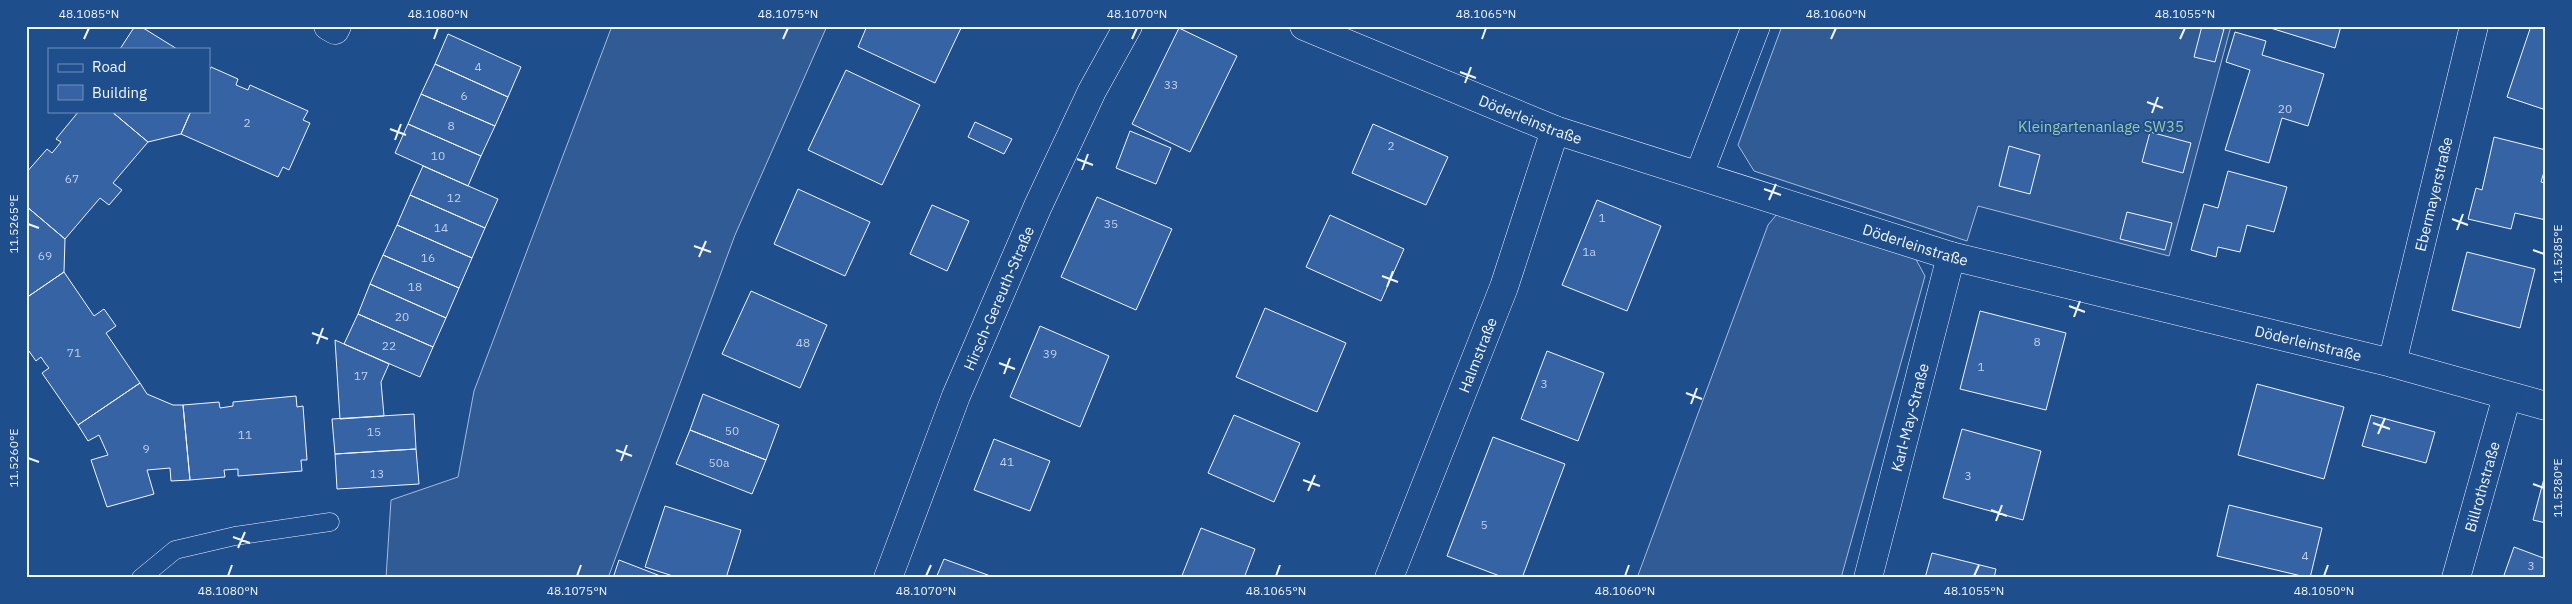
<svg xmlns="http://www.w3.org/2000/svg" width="2572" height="604" viewBox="0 0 2572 604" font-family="'IBM Plex Sans',sans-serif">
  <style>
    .built { fill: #305b95; stroke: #a8bbd7 }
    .building { fill: #3563a3; stroke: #f2f6ff }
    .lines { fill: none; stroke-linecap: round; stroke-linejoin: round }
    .lane-casing { stroke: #f2f6ff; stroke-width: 19 }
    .street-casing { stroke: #f2f6ff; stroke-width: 29 }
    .lane { stroke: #1f4e8c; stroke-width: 18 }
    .street { stroke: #1f4e8c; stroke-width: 28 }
    .ticks { fill: none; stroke: #f2f6ff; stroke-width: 2 }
    .labels { text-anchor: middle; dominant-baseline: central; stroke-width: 4; stroke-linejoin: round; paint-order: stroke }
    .number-label { font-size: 12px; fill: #c3d1e8 }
    .street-label { font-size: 15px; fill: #f2f6ff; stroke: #1f4e8c }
    .park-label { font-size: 15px; fill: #97c8a6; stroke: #1f4e8c }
    .neatline { fill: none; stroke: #f2f6ff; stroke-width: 2 }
    .ticks-label { font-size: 12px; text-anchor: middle; fill: #f2f6ff }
  </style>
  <rect width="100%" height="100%" fill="#1f4e8c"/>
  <path class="built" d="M 612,26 L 827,26 L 735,235 L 608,578 L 386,578 L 391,500 L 458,477 L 474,391 Z
    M 1782,26 L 2231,26 L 2169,256 L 1978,206 L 1967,241 L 1754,171 L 1738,145 Z
    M 1781,209 L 1913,254 L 1925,276 L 1841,578 L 1637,578 L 1768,225 Z"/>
  <path class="building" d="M 135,26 L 140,26 L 177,49 L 120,49 Z
    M 867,26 L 962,26 L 935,83 L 858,47 Z
    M 2202,26 L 2224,29 L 2215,62 L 2194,57 Z
    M 2264,26 L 2341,26 L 2335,48 Z
    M 2531,26 L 2546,27 L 2546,110 L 2507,97 Z
    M 1179,28 L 1237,56 L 1190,152 L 1132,124 Z
    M 2235,32 L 2266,41 L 2262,55 L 2324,74 L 2308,126 L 2282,118 L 2269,163 L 2225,150 L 2250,70 L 2226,62 Z
    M 448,34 L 521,67 L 508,97 L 435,64 Z
    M 435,64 L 508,97 L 495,126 L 421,94 Z
    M 211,67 L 238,79 L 236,85 L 248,90 L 250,85 L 308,111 L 303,120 L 310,123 L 289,170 L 283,167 L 278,177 L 181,134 L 191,111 L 209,111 L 209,71 Z
    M 846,70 L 920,105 L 882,185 L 808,150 Z
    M 421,94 L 495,126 L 481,156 L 408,124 Z
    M 79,111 L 111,111 L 148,142 L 113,183 L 122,190 L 109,205 L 100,198 L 65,239 L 26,206 L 26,173 L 47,149 L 52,153 L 57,147 L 61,142 L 56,139 Z
    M 111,111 L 191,111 L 181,134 L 148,142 Z
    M 975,122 L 1012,139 L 1004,154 L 968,137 Z
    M 408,124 L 481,156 L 468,186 L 395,153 Z
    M 1373,124 L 1448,157 L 1426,205 L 1352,173 Z
    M 1130,131 L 1171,148 L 1156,184 L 1116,168 Z
    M 2150,132 L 2191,143 L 2183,173 L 2142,162 Z
    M 2494,137 L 2546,150 L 2546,165 L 2541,182 L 2546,183 L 2546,220 L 2515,213 L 2511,229 L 2468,219 L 2476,188 L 2482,190 Z
    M 2009,146 L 2040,155 L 2030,194 L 1999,186 Z
    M 423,166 L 498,199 L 485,228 L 410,195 Z
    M 2228,171 L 2287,187 L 2274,232 L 2247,225 L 2240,252 L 2218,247 L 2216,257 L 2191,250 L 2204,204 L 2218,208 Z
    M 798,189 L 870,222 L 845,276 L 774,244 Z
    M 410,195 L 485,228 L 472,258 L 397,225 Z
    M 1097,197 L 1172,229 L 1136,310 L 1061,277 Z
    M 1597,200 L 1661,226 L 1627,311 L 1562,285 Z
    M 932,205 L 969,221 L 947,271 L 910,254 Z
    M 26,206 L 65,239 L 64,272 L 26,298 Z
    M 2127,212 L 2172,223 L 2165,250 L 2120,239 Z
    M 1330,215 L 1404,249 L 1381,301 L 1306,267 Z
    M 397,225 L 472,258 L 459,288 L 383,255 Z
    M 2467,252 L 2535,269 L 2520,328 L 2452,310 Z
    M 383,255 L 459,288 L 446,318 L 370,284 Z
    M 64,272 L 94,316 L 104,309 L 116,326 L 106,333 L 140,383 L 78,425 L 42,373 L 49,368 L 45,363 L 41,357 L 36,361 L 26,347 L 26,298 Z
    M 370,284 L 446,318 L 433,347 L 358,314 Z
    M 751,291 L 827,325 L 800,388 L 722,354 Z
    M 1265,308 L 1346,343 L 1317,412 L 1236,377 Z
    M 1980,311 L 2066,333 L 2046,410 L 1960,389 Z
    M 358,314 L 433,347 L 420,377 L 344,344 Z
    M 1040,326 L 1109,356 L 1080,427 L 1010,397 Z
    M 335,340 L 389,364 L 381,382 L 384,416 L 340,419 Z
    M 1547,351 L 1604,373 L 1578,441 L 1521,419 Z
    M 140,383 L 147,394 L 173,405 L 183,405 L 190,480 L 171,481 L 170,468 L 147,470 L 154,494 L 107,507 L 91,460 L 108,455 L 99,435 L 88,441 L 78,425 Z
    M 2257,384 L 2344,407 L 2324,479 L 2238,455 Z
    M 703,394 L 779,425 L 766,460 L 690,430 Z
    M 296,396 L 297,407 L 303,406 L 307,460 L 301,460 L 302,471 L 238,476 L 238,469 L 224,470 L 225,477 L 190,480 L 183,405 L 219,402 L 220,408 L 233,406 L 233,402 Z
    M 414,414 L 416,449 L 335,454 L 332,419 Z
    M 1234,415 L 1300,443 L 1274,502 L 1208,473 Z
    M 2371,415 L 2435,432 L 2426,463 L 2362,446 Z
    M 1962,429 L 2041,451 L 2023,520 L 1943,498 Z
    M 690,430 L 766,460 L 752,494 L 676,464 Z
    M 1493,437 L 1565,464 L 1522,578 L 1505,578 L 1447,556 Z
    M 994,439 L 1050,461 L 1030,511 L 974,490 Z
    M 416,449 L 419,484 L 337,489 L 335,454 Z
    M 2546,471 L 2546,523 L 2533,520 Z
    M 2229,505 L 2322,528 L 2310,578 L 2217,556 Z
    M 665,506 L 741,530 L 726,578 L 679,578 L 645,567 Z
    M 1201,528 L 1255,549 L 1244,578 L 1181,578 Z
    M 2514,547 L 2546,559 L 2546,578 L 2503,578 Z
    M 1932,553 L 1996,569 L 1994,578 L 1925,578 Z
    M 944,559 L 996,578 L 936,578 Z
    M 619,560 L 663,577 L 662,578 L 613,578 Z"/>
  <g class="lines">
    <defs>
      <path id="lane" d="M 141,578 L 175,550 L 235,536 L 330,522"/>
      <g id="street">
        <path d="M 328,26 L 335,30 L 337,26"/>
        <path id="s1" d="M 1304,26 L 1555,130 L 1951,256 L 2392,363 L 2546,406"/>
        <path d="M 1699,175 L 1756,26"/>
        <path id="s2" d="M 2392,363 L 2474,26"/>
        <path id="s3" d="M 888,578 L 956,396 L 1038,206 L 1092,91 L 1128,26"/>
        <path id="s4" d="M 1389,578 L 1504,287 L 1555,130"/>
        <path id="s5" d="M 1868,578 L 1951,256"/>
        <path id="s6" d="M 2456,578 L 2507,396"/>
      </g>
    </defs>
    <use href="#lane" class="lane-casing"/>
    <use href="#street" class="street-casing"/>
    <use href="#lane" class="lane"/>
    <use href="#street" class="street"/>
  </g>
  <path class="ticks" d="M 84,39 L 89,28M 434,39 L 438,28M 783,39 L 788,28M 1132,39 L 1137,28M 1482,39 L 1486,28M 1831,39 L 1836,28M 2180,39 L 2185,28M 1460,72 L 1476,78M 1465,83 L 1471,67M 2147,102 L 2163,108M 2152,113 L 2158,97M 390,129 L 406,135M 395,140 L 401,124M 1077,159 L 1093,165M 1082,170 L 1088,154M 1764,189 L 1781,195M 1769,200 L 1776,184M 2452,219 L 2468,225M 28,224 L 39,228M 2457,230 L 2463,214M 694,246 L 711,252M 2533,250 L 2544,254M 699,257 L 706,241M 1382,276 L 1398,282M 1387,287 L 1393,271M 2069,306 L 2085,312M 2074,317 L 2080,301M 312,333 L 328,339M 317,344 L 323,328M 999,363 L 1015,369M 1004,374 L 1010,358M 1686,393 L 1702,399M 1691,404 L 1697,388M 2373,423 L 2390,429M 2378,434 L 2385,418M 616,450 L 632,456M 28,458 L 39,462M 621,461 L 627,445M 1303,480 L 1320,486M 2533,484 L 2544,488M 1308,491 L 1315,475M 1991,510 L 2007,516M 1996,521 L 2002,505M 233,537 L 250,543M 238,548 L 245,532M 228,576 L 232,565M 577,576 L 581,565M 926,576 L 931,565M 1276,576 L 1280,565M 1625,576 L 1629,565M 1974,576 L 1979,565M 2324,576 L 2328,565"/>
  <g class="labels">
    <g class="number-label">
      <text x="478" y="66">4</text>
      <text x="1171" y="84">33</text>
      <text x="464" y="95">6</text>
      <text x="2285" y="108">20</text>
      <text x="247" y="122">2</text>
      <text x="451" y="125">8</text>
      <text x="1391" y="145">2</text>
      <text x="438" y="155">10</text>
      <text x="72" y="178">67</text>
      <text x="454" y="197">12</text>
      <text x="1602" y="217">1</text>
      <text x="1111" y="223">35</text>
      <text x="441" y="227">14</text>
      <text x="1589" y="251">1a</text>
      <text x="45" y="255">69</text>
      <text x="428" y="257">16</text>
      <text x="415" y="286">18</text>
      <text x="402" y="316">20</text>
      <text x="2037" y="341">8</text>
      <text x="803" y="342">48</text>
      <text x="389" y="345">22</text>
      <text x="74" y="352">71</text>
      <text x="1050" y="353">39</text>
      <text x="1981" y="366">1</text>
      <text x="361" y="375">17</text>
      <text x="1544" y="383">3</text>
      <text x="732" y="430">50</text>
      <text x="374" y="431">15</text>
      <text x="245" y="434">11</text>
      <text x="146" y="448">9</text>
      <text x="1007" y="461">41</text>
      <text x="719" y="462">50a</text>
      <text x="377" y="473">13</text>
      <text x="1968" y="475">3</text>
      <text x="1484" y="524">5</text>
      <text x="2305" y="555">4</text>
      <text x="2531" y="565">3</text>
    </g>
    <g class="street-label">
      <text stroke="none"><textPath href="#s1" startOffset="245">Döderleinstraße</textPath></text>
      <text stroke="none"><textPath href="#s2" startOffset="174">Ebermayerstraße</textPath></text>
      <text stroke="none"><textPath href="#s1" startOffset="650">Döderleinstraße</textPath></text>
      <text stroke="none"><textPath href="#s3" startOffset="301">Hirsch-Gereuth-Straße</textPath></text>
      <text stroke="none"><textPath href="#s1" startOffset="1055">Döderleinstraße</textPath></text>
      <text stroke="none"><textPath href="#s4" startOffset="240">Halmstraße</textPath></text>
      <text stroke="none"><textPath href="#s5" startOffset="166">Karl-May-Straße</textPath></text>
      <text stroke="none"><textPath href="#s6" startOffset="95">Billrothstraße</textPath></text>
    </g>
    <g class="park-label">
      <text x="2101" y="126">Kleingartenanlage SW35</text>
    </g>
  </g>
  <rect width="2572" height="604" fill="none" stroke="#1f4e8c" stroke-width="55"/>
  <rect x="48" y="48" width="162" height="65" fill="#1f4e8c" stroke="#7391ba"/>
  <rect x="58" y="64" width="25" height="8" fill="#1f4e8c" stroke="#7391ba"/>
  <text x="92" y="72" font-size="15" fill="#f2f6ff">Road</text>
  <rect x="58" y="85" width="25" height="15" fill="#3563a3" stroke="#7391ba"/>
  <text x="92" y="98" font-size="15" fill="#f2f6ff">Building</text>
  <rect x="28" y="28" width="2516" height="548" class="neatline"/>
  <g class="ticks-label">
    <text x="89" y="18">48.1085°N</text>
    <text x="438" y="18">48.1080°N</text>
    <text x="788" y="18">48.1075°N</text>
    <text x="1137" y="18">48.1070°N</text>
    <text x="1486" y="18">48.1065°N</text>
    <text x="1836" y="18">48.1060°N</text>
    <text x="2185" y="18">48.1055°N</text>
    <text transform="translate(14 224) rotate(-90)" y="4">11.5265°E</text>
    <text transform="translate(2558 254) rotate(-90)" y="4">11.5285°E</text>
    <text transform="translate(14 458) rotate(-90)" y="4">11.5260°E</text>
    <text transform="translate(2558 488) rotate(-90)" y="4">11.5280°E</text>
    <text x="228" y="595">48.1080°N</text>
    <text x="577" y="595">48.1075°N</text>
    <text x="926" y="595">48.1070°N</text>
    <text x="1276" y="595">48.1065°N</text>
    <text x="1625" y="595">48.1060°N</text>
    <text x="1974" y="595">48.1055°N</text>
    <text x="2324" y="595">48.1050°N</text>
  </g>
</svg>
